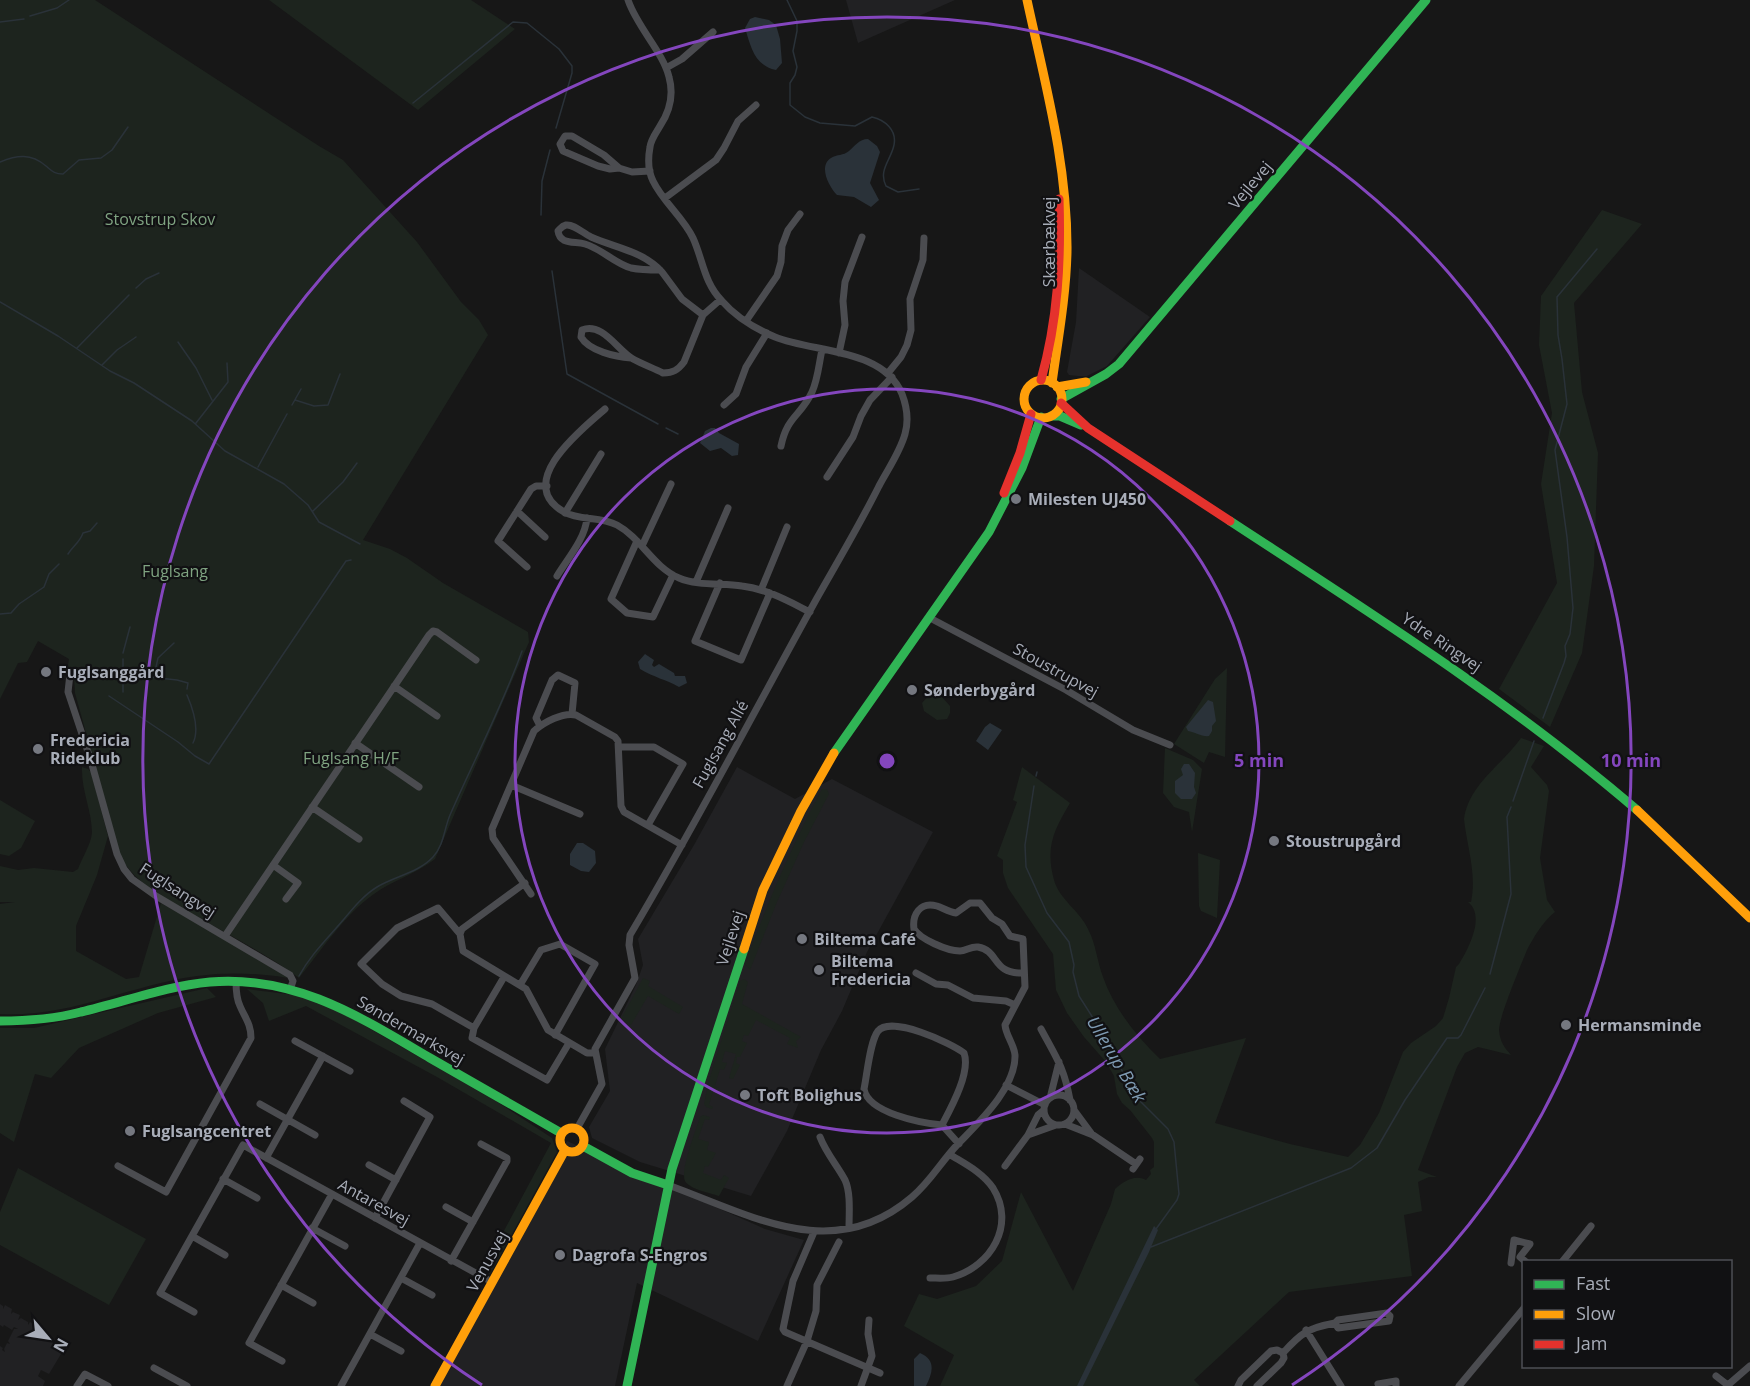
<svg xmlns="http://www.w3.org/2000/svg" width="1750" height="1386" viewBox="0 0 1750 1386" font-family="'Open Sans',sans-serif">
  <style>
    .built { fill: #212123 }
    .green { fill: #1d241e }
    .water { fill: #2a3239 }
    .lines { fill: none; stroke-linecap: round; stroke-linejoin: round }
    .stream { stroke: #2a3239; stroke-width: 1.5 }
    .street { stroke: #4b4c50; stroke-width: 7 }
    .fast { stroke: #30b455; stroke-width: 9 }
    .slow { stroke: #ff9f0a; stroke-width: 9 }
    .jam { stroke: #e5322d; stroke-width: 9 }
    .ring { fill: none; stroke: #8446be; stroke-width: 3 }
    .poi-dot { fill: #757880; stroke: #111113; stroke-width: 2 }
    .labels { text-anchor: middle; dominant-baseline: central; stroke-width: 4.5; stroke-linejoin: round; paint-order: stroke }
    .street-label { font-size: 16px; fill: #a8adb8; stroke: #111113 }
    .park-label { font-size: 16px; fill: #7fa381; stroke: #111113 }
    .poi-label { font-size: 16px; font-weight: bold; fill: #a8adb8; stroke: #111113; text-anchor: start }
    .water-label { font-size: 18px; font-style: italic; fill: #7f9bb3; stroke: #111113 }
    .centre { fill: #8446be; stroke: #111113; stroke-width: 3 }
    .ring-label { font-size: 18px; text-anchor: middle; font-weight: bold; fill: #8446be; stroke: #111113; stroke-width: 4.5; stroke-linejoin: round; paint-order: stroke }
  </style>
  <rect width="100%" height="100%" fill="#171717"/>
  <path class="built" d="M 846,0 L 955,0 L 858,43 Z
    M 1079,268 L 1150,317 L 1107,366 L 1087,376 L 1078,376 L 1069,375 L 1067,372 L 1076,322 Z
    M 737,767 L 795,799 L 832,779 L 933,832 L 867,952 L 842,1011 L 821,1050 L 787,1131 L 751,1196 L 640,1162 L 592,1138 L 589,1127 L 610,1091 L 605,1049 L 636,985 L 643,965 L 638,939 L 694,845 Z
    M 567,1141 L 765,1229 L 804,1240 L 758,1341 L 637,1283 L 615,1386 L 430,1386 Z
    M 0,1304 L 3,1306 L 3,1309 L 5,1305 L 12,1309 L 11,1314 L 13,1312 L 20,1315 L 18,1320 L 21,1318 L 28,1322 L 28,1325 L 30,1322 L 39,1327 L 38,1331 L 41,1329 L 50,1334 L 49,1336 L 57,1341 L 56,1344 L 58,1345 L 59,1342 L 68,1347 L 64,1353 L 60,1351 L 61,1354 L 49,1374 L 41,1370 L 38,1376 L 45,1381 L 43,1386 L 0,1386 L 0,1346 L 3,1348 L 2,1350 L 5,1352 L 4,1349 L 7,1343 L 10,1344 L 8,1341 L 14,1329 L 18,1329 L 14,1327 L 12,1330 L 4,1325 L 3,1327 L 0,1325 Z"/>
  <path class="green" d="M 0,0 L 95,0 L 319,146 L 343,160 L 417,242 L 461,302 L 479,320 L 488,335 L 363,540 L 390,549 L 407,558 L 443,583 L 528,632 L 529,642 L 435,859 C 416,874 393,880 374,894 C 345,914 321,951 299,978 C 266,953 226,934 191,913 C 163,897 137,885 120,856 L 75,693 L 74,676 L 67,672 L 69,659 L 38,641 L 27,662 L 18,663 L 0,699 Z
    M 269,0 L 471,0 L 515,29 L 418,110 Z
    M 1602,210 L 1642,224 L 1574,303 L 1582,392 L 1598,453 L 1594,566 L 1582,653 L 1550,727 L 1499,689 L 1557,583 L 1541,484 L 1552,413 L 1539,345 L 1541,296 Z
    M 1227,668 L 1225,757 L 1209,752 L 1204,763 L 1174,744 L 1215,679 Z
    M 931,693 L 941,696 L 950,706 L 950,713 L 947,719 L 937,720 L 924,711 L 922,703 Z
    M 1521,738 L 1544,746 L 1531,767 L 1547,785 L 1549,791 L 1540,858 L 1547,900 L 1555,912 C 1544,920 1533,938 1527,950 C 1521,965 1499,1017 1499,1030 C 1500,1042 1504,1047 1511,1055 L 1478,1047 L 1465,1053 L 1457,1067 L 1418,1170 L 1437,1177 L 1429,1177 L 1418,1182 L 1422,1211 L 1404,1215 L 1412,1276 L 1289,1292 L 1194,1380 L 1200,1386 L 940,1386 L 954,1355 L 904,1326 L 919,1294 L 937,1299 L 976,1286 L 1002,1261 L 1021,1192 L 1073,1291 L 1111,1204 L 1115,1189 C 1124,1181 1135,1174 1146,1180 L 1151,1174 L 1150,1170 L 1154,1167 L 1154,1142 L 1152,1138 L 1130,1110 L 1122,1103 L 1117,1094 L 1114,1076 L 1106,1062 L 1084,1037 L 1067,1013 L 1056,990 L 1053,954 L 1008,888 L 1003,873 L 1003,860 L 997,856 L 1017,802 L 1013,800 L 1022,767 L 1070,803 C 1054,830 1045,847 1054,880 C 1059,899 1080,911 1088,929 C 1096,944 1097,961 1103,977 C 1114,1008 1136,1036 1160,1059 L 1246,1038 L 1215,1123 L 1290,1144 L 1348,1157 L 1360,1145 L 1379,1113 L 1403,1052 L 1411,1043 L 1436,1026 L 1443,1018 L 1449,998 L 1456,967 L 1459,964 C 1468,949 1486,916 1468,902 L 1471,902 C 1477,874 1467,847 1464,819 C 1469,784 1502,765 1521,738 Z
    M 1165,748 L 1193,760 L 1202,769 L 1192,832 L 1189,812 L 1174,807 L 1163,793 Z
    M 82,767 L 88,769 L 91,772 L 108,836 L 97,875 L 76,926 L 76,951 L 126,979 L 139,977 L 161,903 L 285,974 L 288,978 C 258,973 227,972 197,976 C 130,985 69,1018 0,1014 L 0,904 L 15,902 L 0,902 L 0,866 L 18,870 L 34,868 L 73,872 L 78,869 C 82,858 91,844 92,833 C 92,811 81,790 82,767 Z
    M 822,789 L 827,789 L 829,794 L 804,842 L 777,902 L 750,970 L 745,964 C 768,902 791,847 822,789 Z
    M 0,800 L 35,821 L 21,848 L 9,856 L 0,854 Z
    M 1198,853 L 1220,860 L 1217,918 L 1201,911 L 1199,906 Z
    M 643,978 L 650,981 L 648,986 L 683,1007 L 679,1014 L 648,996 L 631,1025 L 621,1019 Z
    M 744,979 L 748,982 L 742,1004 L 801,1037 L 796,1041 L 798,1048 L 787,1044 L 790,1038 L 756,1020 L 748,1036 L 744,1035 L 742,1041 L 747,1043 L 740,1057 L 737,1057 L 736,1063 L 740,1065 L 733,1079 L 729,1078 L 736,1054 L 725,1051 L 722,1062 L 727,1063 L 724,1070 L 720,1069 L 715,1086 L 719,1088 L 714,1088 L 709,1105 L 713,1107 L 712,1109 L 706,1107 L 704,1104 L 709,1080 L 740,981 Z
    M 207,988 L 216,997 L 158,1013 L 79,1048 L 51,1078 L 35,1074 L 14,1142 L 0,1133 L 0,1028 L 34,1028 Z
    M 247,989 L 303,996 L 341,1012 L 499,1103 L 552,1138 L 557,1152 L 490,1274 L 483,1270 L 551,1143 L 437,1077 L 306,1006 L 269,1021 L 263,1003 Z
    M 703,1115 L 710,1117 L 709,1120 L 705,1119 L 698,1139 L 709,1142 L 707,1150 L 716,1153 L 708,1167 L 705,1166 L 703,1173 L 721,1180 L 724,1175 L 729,1178 L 719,1196 C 710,1193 689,1189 685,1181 C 680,1170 696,1130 700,1117 Z
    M 18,1168 L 146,1239 L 109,1305 L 0,1245 L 0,1212 Z"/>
  <path class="water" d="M 755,17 L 769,20 L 776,25 L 780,39 L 782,63 L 776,70 C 754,65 751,47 745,28 L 750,19 Z
    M 868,139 L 877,146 L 880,152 L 870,183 L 879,200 L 871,207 L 854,197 L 837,195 C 829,187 818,166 831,158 C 837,154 843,156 849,151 C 855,146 859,139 868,139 Z
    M 711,428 L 715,428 L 719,433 L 739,444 L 738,455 L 732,456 L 721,448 L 710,451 L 700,443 L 705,431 Z
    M 645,654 L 654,660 L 652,665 L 654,667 L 659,664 L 674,673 L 675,676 L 685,676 L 687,683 L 679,687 C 667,680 653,677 640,669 L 638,662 Z
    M 1208,700 L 1213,702 L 1216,721 L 1212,726 L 1212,731 L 1209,736 C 1202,737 1195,732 1188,731 L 1186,727 Z
    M 990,723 L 1002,730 L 988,750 L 976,741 L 985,727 Z
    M 1184,764 L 1189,764 L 1195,773 L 1194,787 L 1196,793 L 1192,799 L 1181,799 L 1175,793 L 1175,781 L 1183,775 L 1181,769 Z
    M 577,843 L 583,843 L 595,851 L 596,863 L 589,872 L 581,871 L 570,865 L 570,854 Z
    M 1154,1226 L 1158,1230 L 1149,1252 L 1083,1386 L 1077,1386 Z
    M 920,1353 C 936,1360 933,1372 926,1386 L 914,1386 L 914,1359 Z"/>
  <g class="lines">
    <path class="stream" d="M 787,0 L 797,21 L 797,31 L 793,51 L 797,67 L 795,75 L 790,83 L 790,105 L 805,117 L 820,123 L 855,126 L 872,117 C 885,120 897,130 894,145 C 891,160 878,170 886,186 L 898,192 L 919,189
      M 30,16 L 57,8 L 69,0
      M 0,22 L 24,19
      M 413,103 L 513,22 L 527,23 L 559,49 L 572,66 L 572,73 L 556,128
      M 0,162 C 17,155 31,153 46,166 C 52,171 54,174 63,174 L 79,160 L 101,158 L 112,150 L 128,127
      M 541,215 L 542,181 L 550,150
      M 552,271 L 567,374 L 658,424
      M 136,288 L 146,279 L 159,273
      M 0,302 L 58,336 L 110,371 L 134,383 L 192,421 L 225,451 L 284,484 L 308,505 L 319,522 L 360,544
      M 178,342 L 196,368 L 212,400
      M 77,348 L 129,295
      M 102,365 L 117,350 L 136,337
      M 295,400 L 314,406 L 328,405 L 340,374
      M 292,405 L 301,389
      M 196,423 L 228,382 L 227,363
      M 666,428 L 678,434
      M 258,467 L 287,414
      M 313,511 L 343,482 L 357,463
      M 68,554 C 73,546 80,542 83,533 L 90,531 L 97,523
      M 0,614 L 11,613 L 19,604 L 44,587 L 49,574 L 59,564
      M 123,653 L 130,627
      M 123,659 L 123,674 L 177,680 L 188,683 L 187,689
      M 154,676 L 158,658 L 174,643
      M 123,680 L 123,692
      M 187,695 C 193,709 200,729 193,743
      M 109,696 L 178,742 L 195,756 L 209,764 L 346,561 L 351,560
      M 1543,718 L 1564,663 L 1566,656 L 1565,646 L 1570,634 L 1573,608 L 1567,537 L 1555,450 L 1567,404 L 1562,359 L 1558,335 L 1557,297 L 1597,249
      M 1036,776 L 1037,772
      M 1034,786 L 1025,845 L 1026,867 L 1047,913 L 1069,942 L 1074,965 L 1073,972 L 1079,996 L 1109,1043 L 1126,1079 L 1136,1097 L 1168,1129 L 1174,1142 L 1179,1194 L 1177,1200 L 1156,1229
      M 1513,801 L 1534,741
      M 1490,974 L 1511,894 L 1507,817 L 1511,807
      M 299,976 C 311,954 328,938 344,919 C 354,907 364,895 377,887 C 395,876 418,873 433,857 C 444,845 444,829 450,815 C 474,760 502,707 522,651
      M 1151,1247 L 1351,1168 L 1377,1148 L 1405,1100 L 1447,1038 L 1458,1038 L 1461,1035 L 1485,988"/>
    <path class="street" d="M 666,68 L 682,59 L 713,32
      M 619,168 L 610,169 L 598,166 L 563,151 L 560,144 L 565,136 L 572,136 L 604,155 L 619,168 L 632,172 L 650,171
      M 665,198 L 716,160 L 724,148 L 738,121 L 756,105
      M 660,270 C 650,270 641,270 631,268 C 614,263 602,249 585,244 C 574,241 560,245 558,231 C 561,228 562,226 566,225 C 574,224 584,234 591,237 C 616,248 643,251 662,272 L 682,299 L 703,315
      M 746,321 L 777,276 L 781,262 L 782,246 L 788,230 L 800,214
      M 839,353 L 845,325 L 843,301 L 845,282 L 862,237
      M 631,358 C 616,357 589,351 581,337 L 582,330 C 603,322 617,350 633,359 C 642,364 653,368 663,373 C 673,373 678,370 684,362 L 703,315 L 720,300
      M 888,373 L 901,357 L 907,345 L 911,330 L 910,299 L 923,260 L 924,238
      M 724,405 L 736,394 L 746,367 L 767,333
      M 605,409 C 582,429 513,483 564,512 C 580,521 600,516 617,525 C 641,538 653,567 679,578 C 697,586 722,583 742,586 C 767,589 788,601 810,612
      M 781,446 C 787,416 801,416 812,392 C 818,379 819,363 822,350
      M 827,477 L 853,437 L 861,416 L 870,400 L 892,377
      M 517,511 L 545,537
      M 565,513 L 601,454
      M 637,541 L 611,599 L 627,613 L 653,617 L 673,575
      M 642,546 L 671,484
      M 527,567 L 498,541 L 531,489 L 536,486 L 547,486
      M 557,576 C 568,558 585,539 587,518
      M 696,582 L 728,508
      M 720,583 L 695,641 L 741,660 L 770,593
      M 761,590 L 787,527
      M 930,618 L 1066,690 L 1133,730 L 1170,745
      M 70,674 L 68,692 L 91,761 L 117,854 L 124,869 L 132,879 L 156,896 L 290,975 L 293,981 L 291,987
      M 394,686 L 437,716
      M 540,726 L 536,718 L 552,680 L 558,675 L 575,683 L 572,714
      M 355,743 L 419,787
      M 620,747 L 654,747 L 683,764 L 648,825
      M 511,785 L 580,814
      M 312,807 L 359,839
      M 273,865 L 298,883 L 286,899
      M 525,883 L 462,929 L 460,934 L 463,951 L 526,989 L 548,1030 L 587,1053 L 595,1053
      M 531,894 L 493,838 L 492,829 L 534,731 C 544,722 563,712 576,715 L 615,737 L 618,741 L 621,806 L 624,812 L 682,845
      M 460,934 L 438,908 L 397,928 L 361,964 L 382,984 L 401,996 L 432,1004 L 474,1028
      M 225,936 L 429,635 L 433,631 L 437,632 L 476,660
      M 916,973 L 936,984 L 948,985 L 973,998 L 1006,1001 L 1015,1005
      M 504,977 L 474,1028 L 472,1038 L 547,1080 L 569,1043
      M 520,985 L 541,950 L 560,944 L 595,964 L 555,1035
      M 1041,1029 C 1056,1057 1064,1067 1070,1100
      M 295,1041 L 350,1071
      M 1006,1085 L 1045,1105
      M1044 1110a15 15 0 1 1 30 0a15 15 0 1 1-30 0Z
      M 1050,1098 L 1059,1062
      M 260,1104 L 315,1135
      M 1074,1110 L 1091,1133
      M 1065,1124 L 1093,1135 L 1136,1164
      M 579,1125 L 602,1084 L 595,1049 L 635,978 L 629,945 L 630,935 C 696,824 755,710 817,598 C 838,561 860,524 879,486 C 888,469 900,452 905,434 C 909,420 907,407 902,394 C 883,348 815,353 775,337 C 756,329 735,316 722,301 C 704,283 703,260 693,238 C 683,217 663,202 653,181 C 648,171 648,158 650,147 C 651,139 656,133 660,126 C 670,111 674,95 669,77 C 663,52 637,27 628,0
      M 942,1125 C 921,1123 868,1113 864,1089 C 867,1075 870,1041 878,1031 C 891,1015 951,1043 964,1053 C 971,1072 951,1108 942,1125 L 959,1144
      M 1028,1135 L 1056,1125
      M 820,1137 C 826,1153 837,1165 845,1180 C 851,1193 849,1214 849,1228
      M 266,1158 L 323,1056
      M 369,1165 L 396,1180
      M 118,1166 L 166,1192 L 251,1038 C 251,1024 245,1018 240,1006 C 236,998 236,989 236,981
      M 1005,1166 L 1028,1135 L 1038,1115 L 1044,1110
      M 1133,1169 L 1140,1159
      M 223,1179 L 257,1198
      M 668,1185 C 751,1215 833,1265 912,1197 C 930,1182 941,1162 957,1145 C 978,1123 1016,1088 1015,1055 C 1014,1044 1006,1036 1005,1025 L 1025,987 L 1023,939 L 1010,936 L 1002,924 L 992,918 L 980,903 L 970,903 L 956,913 C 949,912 943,908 937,906 C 920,901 912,915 914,929 C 920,939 947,951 960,951 C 966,951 971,946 978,947 C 1000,951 991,974 1024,973
      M 446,1207 L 473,1222
      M 375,1218 L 430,1117 L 404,1101
      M 312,1228 L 345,1246
      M 814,1232 L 793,1281 L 783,1329 L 785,1332 L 880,1373
      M 192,1236 L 225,1255
      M 451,1261 L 507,1161 L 507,1158 L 481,1144
      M 1562,1262 L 1591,1226
      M 1511,1263 L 1514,1240 L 1530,1244 L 1520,1257 L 1526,1262
      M 401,1278 L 432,1295
      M 930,1278 C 937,1278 946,1279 953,1277 C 991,1266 1016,1225 993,1188 C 982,1172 965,1164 949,1154
      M 281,1285 L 313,1303
      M 194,1312 L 160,1293 L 243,1145 L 492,1282
      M 1306,1330 L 1341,1386
      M 370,1334 L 401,1351
      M 282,1361 L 249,1343 L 332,1194
      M 154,1368 L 187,1386
      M 1716,1376 L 1729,1386
      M 1728,1385 L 1750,1366
      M 77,1386 L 85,1374 L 108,1386
      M 341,1386 L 420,1243
      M 787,1386 L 807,1341 L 816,1311 L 817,1285 L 839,1242
      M 861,1386 L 872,1356 L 868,1334 L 869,1320
      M 1238,1386 L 1241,1380 L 1271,1351 L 1277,1350 L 1283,1353
      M 1257,1386 L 1281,1363 L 1284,1358 L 1283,1353 C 1301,1333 1308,1328 1335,1323 L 1338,1328 L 1389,1321 L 1390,1316 L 1387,1313 L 1338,1320 L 1335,1323
      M 1379,1386 L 1378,1384 L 1396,1381 L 1396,1386
      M 1459,1386 L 1524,1308"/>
    <path class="fast" d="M 1061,399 L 1106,374 L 1119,364 L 1426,0
      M 1051,416 L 1060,416 L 1081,425
      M 1230,521 C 1369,612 1510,701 1637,810
      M 834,753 L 989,532 L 1022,468 L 1041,417
      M 0,1021 C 28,1021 54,1019 81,1012 C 124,1002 166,986 210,982 C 296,975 360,1017 430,1058 C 474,1083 517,1108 561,1133
      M 583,1146 L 632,1173 L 668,1185
      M 627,1386 L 672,1169 L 744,949"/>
    <path class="slow" d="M 1027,0 C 1045,83 1068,166 1067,252 C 1066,296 1058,339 1052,383
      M1024 399a19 19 0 1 1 38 0a19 19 0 1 1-38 0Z
      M 1057,387 L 1086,382
      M 1637,810 L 1750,918
      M 744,949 L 763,890 L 801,811 L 834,753
      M560 1140a12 12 0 1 1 24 0a12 12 0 1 1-24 0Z
      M 435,1386 L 565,1150"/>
    <path class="jam" d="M 1041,380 C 1058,320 1061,261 1059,199
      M 1061,403 L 1088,428 L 1230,521
      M 1004,493 L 1020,453 L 1031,414"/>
  </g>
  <g class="ring">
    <circle cx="887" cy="761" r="372"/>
    <path d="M482 1385A744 744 0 1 1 1292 1385"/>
  </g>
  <g class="poi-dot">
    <circle cx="1016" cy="499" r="6"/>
    <circle cx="46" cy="672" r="6"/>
    <circle cx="912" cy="690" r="6"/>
    <circle cx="38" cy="749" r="6"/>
    <circle cx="1274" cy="841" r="6"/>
    <circle cx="802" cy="939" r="6"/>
    <circle cx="819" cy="970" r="6"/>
    <circle cx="1566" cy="1025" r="6"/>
    <circle cx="745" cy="1095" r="6"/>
    <circle cx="130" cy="1131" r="6"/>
    <circle cx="560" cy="1255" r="6"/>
  </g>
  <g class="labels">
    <g class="street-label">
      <text transform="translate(1250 185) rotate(-50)">Vejlevej</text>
      <text transform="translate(1049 242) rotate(-90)">Skærbækvej</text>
      <text transform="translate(1442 642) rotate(34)">Ydre Ringvej</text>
      <text transform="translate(1056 670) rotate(29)">Stoustrupvej</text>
      <text transform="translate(720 744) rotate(-61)">Fuglsang Allé</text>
      <text transform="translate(178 890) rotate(33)">Fuglsangvej</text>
      <text transform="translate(730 938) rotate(-72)">Vejlevej</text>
      <text transform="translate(411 1030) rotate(30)">Søndermarksvej</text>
      <text transform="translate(374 1202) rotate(29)">Antaresvej</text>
      <text transform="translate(487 1261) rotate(-61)">Venusvej</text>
    </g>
    <g class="park-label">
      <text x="160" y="219">Stovstrup Skov</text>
      <text x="175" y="571">Fuglsang</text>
      <text x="351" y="758">Fuglsang H/F</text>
    </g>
    <g class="poi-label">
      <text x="1028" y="499">Milesten UJ450</text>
      <text x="58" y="672">Fuglsanggård</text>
      <text x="924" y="690">Sønderbygård</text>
      <text x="50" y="740">Fredericia<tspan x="50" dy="18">Rideklub</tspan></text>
      <text x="1286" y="841">Stoustrupgård</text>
      <text x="814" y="939">Biltema Café</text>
      <text x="831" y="961">Biltema<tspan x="831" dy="18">Fredericia</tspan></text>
      <text x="1578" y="1025">Hermansminde</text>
      <text x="757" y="1095">Toft Bolighus</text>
      <text x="142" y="1131">Fuglsangcentret</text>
      <text x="572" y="1255">Dagrofa S-Engros</text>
    </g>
    <g class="water-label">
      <text transform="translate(1117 1059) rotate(59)">Ullerup Bæk</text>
    </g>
  </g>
  <circle cx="887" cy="761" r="9" class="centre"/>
  <g class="ring-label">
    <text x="1259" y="767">5 min</text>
    <text x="1631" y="767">10 min</text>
  </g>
  <rect x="1522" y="1260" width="210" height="108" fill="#111113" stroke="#4d4f55" stroke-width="1.5"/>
  <rect x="1534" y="1280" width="30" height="9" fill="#30b455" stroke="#4d4f55" stroke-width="1.5"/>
  <text x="1576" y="1290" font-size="18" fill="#a8adb8">Fast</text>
  <rect x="1534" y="1310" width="30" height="9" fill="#ff9f0a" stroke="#4d4f55" stroke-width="1.5"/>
  <text x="1576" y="1320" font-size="18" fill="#a8adb8">Slow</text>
  <rect x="1534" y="1340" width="30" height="9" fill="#e5322d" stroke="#4d4f55" stroke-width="1.5"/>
  <text x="1576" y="1350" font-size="18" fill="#a8adb8">Jam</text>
  <g transform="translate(48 1338) rotate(119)" stroke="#111113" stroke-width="4.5" paint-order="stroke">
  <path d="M0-4.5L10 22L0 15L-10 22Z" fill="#a8adb8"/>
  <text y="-9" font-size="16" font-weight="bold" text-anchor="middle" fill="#a8adb8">N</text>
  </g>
</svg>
